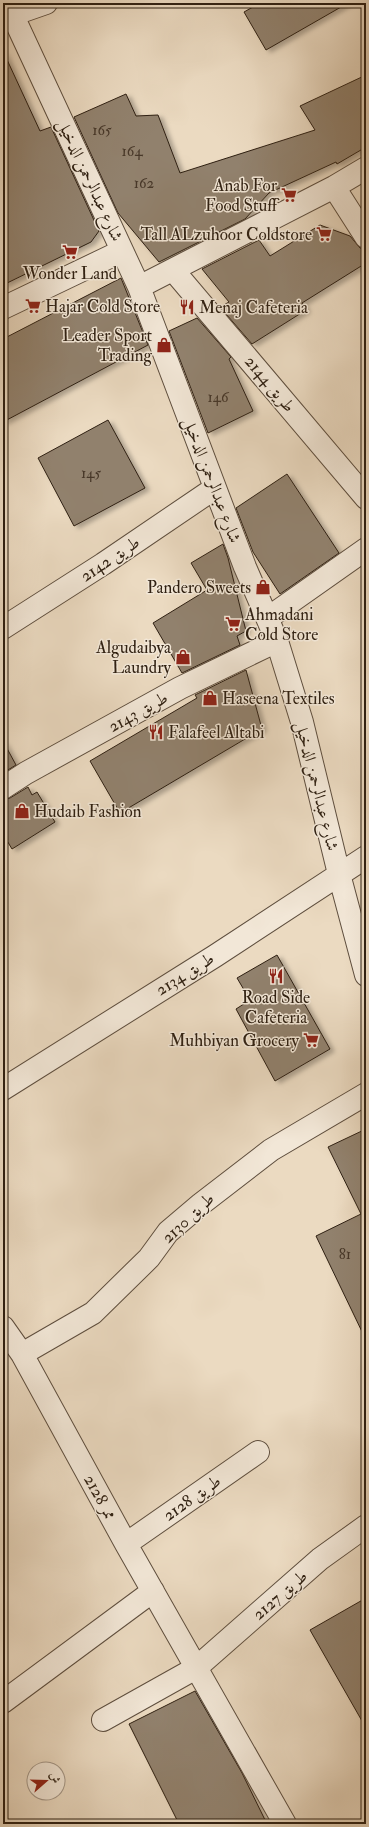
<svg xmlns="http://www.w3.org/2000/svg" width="369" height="1827" viewBox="0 0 369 1827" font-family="'IM FELL Double Pica',Amiri,serif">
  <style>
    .building { fill: #91816d; stroke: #2f2012; filter: url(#shadow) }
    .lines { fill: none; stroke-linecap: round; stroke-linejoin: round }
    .minor-casing { stroke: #5e4e3e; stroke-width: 24 }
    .minor { stroke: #f2e7d7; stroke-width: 22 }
    .labels { text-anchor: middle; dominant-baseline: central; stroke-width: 3; stroke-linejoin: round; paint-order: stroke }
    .number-label { font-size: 15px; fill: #483829 }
    .street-label { font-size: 17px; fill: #2f2012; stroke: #f2e7d7 }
    .poi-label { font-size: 17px; fill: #2f2012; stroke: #f2e7d7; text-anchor: end }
  </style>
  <defs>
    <filter id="shadow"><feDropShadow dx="4.5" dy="2.5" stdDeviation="2" flood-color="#0004"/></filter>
  </defs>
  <rect width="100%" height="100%" fill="#ebdac1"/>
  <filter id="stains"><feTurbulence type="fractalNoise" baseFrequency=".005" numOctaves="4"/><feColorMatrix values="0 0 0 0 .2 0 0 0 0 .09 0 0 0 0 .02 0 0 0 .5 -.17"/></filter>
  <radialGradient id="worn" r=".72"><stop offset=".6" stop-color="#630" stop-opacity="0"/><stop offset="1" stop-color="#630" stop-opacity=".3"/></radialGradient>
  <path class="building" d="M 260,3 L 348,3 L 266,50 L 244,12 Z
    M 3,51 L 40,131 L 51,127 L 99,231 L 91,242 L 3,285 Z
    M 366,75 L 366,147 L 337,164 L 336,162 L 269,193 L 245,219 L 159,262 L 118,213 L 74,117 L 126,94 L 136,116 L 158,115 L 180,173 L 315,130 L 300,106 Z
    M 320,225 L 350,236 L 360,248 L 366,249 L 366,263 L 302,303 L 306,310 L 252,344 L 220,307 L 229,302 L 202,269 L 259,240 L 270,256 Z
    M 121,278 L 148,345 L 3,422 L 3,339 Z
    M 197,318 L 231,357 L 229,359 L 253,411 L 208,433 L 169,331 Z
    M 108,420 L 145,488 L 74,526 L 38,458 Z
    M 287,474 L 339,553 L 280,594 L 253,552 L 236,508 Z
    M 223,544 L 228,558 L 246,631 L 237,636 L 240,645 L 182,673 L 153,623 L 207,590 L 191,563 Z
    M 246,670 L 262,729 L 120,813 L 90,761 L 197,698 L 195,695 Z
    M 3,741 L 16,765 L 3,773 Z
    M 28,787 L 32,795 L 37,792 L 55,822 L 12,849 L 3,834 L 3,800 L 10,798 Z
    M 277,955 L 330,1049 L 275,1081 L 236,1009 L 250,1000 L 237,978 Z
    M 366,1129 L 366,1340 L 316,1236 L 361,1214 L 328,1147 Z
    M 366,1598 L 366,1728 L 310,1630 Z
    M 195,1691 L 242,1773 L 267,1824 L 179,1824 L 129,1724 Z"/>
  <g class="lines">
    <defs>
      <path id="minor" d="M 7,3 L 139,287 L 245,567 L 277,641 L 302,722 L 339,874 L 366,975
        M 3,18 L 46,3
        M 334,187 L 366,237
        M 173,270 L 366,498
        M 139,287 L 334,187 L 366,168
        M 3,308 L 122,251
        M 268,618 L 366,549
        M 3,628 L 103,564 L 215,488
        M 3,788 L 26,773 L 180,688 L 277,641
        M 3,1089 L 215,956 L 366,857
        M 3,1327 L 22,1354 L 126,1544 L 285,1824
        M 22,1354 L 93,1313 L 149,1258 L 168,1232 L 201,1204 L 271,1150 L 366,1094
        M 126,1544 L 258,1452
        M 3,1702 L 153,1591
        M 103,1720 L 196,1668 L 320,1559 L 366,1526"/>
    </defs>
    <use href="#minor" class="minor-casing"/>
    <use href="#minor" class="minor"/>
  </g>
  <defs>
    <symbol id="supermarket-bare" viewBox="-9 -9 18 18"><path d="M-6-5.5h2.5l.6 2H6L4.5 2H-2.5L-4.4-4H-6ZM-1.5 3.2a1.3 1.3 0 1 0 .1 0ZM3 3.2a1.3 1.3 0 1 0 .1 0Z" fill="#8f2418" stroke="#f2e7d7" stroke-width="2.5" paint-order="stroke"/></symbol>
    <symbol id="restaurant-bare" viewBox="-9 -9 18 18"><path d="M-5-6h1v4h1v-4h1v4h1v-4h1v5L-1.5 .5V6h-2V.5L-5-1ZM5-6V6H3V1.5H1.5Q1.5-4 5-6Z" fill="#8f2418" stroke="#f2e7d7" stroke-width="2.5" paint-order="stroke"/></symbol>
    <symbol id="shop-bare" viewBox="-9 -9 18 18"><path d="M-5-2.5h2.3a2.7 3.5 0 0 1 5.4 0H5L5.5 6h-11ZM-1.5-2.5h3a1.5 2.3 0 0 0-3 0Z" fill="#8f2418" stroke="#f2e7d7" stroke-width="2.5" paint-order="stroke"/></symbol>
  </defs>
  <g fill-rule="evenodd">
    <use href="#supermarket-bare" x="278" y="184" width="22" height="22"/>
    <use href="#supermarket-bare" x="313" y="223" width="22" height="22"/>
    <use href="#supermarket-bare" x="59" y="241" width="22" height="22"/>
    <use href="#supermarket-bare" x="22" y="295" width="22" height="22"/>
    <use href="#restaurant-bare" x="176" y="296" width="22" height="22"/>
    <use href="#shop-bare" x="153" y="334" width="22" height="22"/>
    <use href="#shop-bare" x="252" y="576" width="22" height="22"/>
    <use href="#supermarket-bare" x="222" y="613" width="22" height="22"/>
    <use href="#shop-bare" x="172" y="646" width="22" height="22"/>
    <use href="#shop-bare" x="199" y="687" width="22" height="22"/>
    <use href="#restaurant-bare" x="145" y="721" width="22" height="22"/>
    <use href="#shop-bare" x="11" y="800" width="22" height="22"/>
    <use href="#restaurant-bare" x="265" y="965" width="22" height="22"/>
    <use href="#supermarket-bare" x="300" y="1029" width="22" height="22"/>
  </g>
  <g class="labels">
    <g class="number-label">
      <text x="102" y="130">165</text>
      <text x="132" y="151">164</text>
      <text x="144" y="183">162</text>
      <text x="218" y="397">146</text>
      <text x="91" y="473">145</text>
      <text x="345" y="1254">81</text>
    </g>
    <g class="street-label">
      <text transform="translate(90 180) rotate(65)">شارع عبدالرحمن الدخيل</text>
      <text transform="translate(270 384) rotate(50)">طريق 2144</text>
      <text transform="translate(212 480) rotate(69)">شارع عبدالرحمن الدخيل</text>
      <text transform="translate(110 559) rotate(-34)">طريق 2142</text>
      <text transform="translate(138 712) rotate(-29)">طريق 2143</text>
      <text transform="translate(317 786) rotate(76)">شارع عبدالرحمن الدخيل</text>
      <text transform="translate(185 974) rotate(-32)">طريق 2134</text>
      <text transform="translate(188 1218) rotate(-43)">طريق 2130</text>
      <text transform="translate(100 1497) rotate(61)">ممر 2128</text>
      <text transform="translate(192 1498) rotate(-35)">طريق 2128</text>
      <text transform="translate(280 1595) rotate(-41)">طريق 2127</text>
    </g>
    <g class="poi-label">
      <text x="277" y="185">Anab For<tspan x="277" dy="20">Food Stuff</tspan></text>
      <text x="312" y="234">Tall ALzuhoor Coldstore</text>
      <text x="70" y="273" text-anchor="middle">Wonder Land</text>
      <text x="45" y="306" text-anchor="start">Hajar Cold Store</text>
      <text x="199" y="307" text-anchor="start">Menaj Cafeteria</text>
      <text x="152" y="335">Leader Sport<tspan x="152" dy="20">Trading</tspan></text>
      <text x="251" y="587">Pandero Sweets</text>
      <text x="245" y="614" text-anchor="start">Ahmadani<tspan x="245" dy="20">Cold Store</tspan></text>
      <text x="171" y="647">Algudaibya<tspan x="171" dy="20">Laundry</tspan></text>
      <text x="222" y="698" text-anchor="start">Haseena Textiles</text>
      <text x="168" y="732" text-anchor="start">Falafeel Altabi</text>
      <text x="34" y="811" text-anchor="start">Hudaib Fashion</text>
      <text x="276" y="997" text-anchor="middle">Road Side<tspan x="276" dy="20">Cafeteria</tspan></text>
      <text x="299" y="1040">Muhbiyan Grocery</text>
    </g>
  </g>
  <rect width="369" height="1827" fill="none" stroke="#ebdac1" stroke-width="16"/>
  <rect x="4" y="4" width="361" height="1819" fill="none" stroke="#2f2012" stroke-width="2"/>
  <rect x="8" y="8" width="353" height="1811" fill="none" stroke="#2f2012"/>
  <g transform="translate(46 1781) rotate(70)"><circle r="19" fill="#f2e7d7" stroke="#a49788"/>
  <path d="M0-3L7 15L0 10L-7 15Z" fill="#8f2418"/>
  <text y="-6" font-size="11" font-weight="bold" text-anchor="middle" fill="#2f2012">ش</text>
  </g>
  <rect width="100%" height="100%" filter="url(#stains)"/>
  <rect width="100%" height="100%" fill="url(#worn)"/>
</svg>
